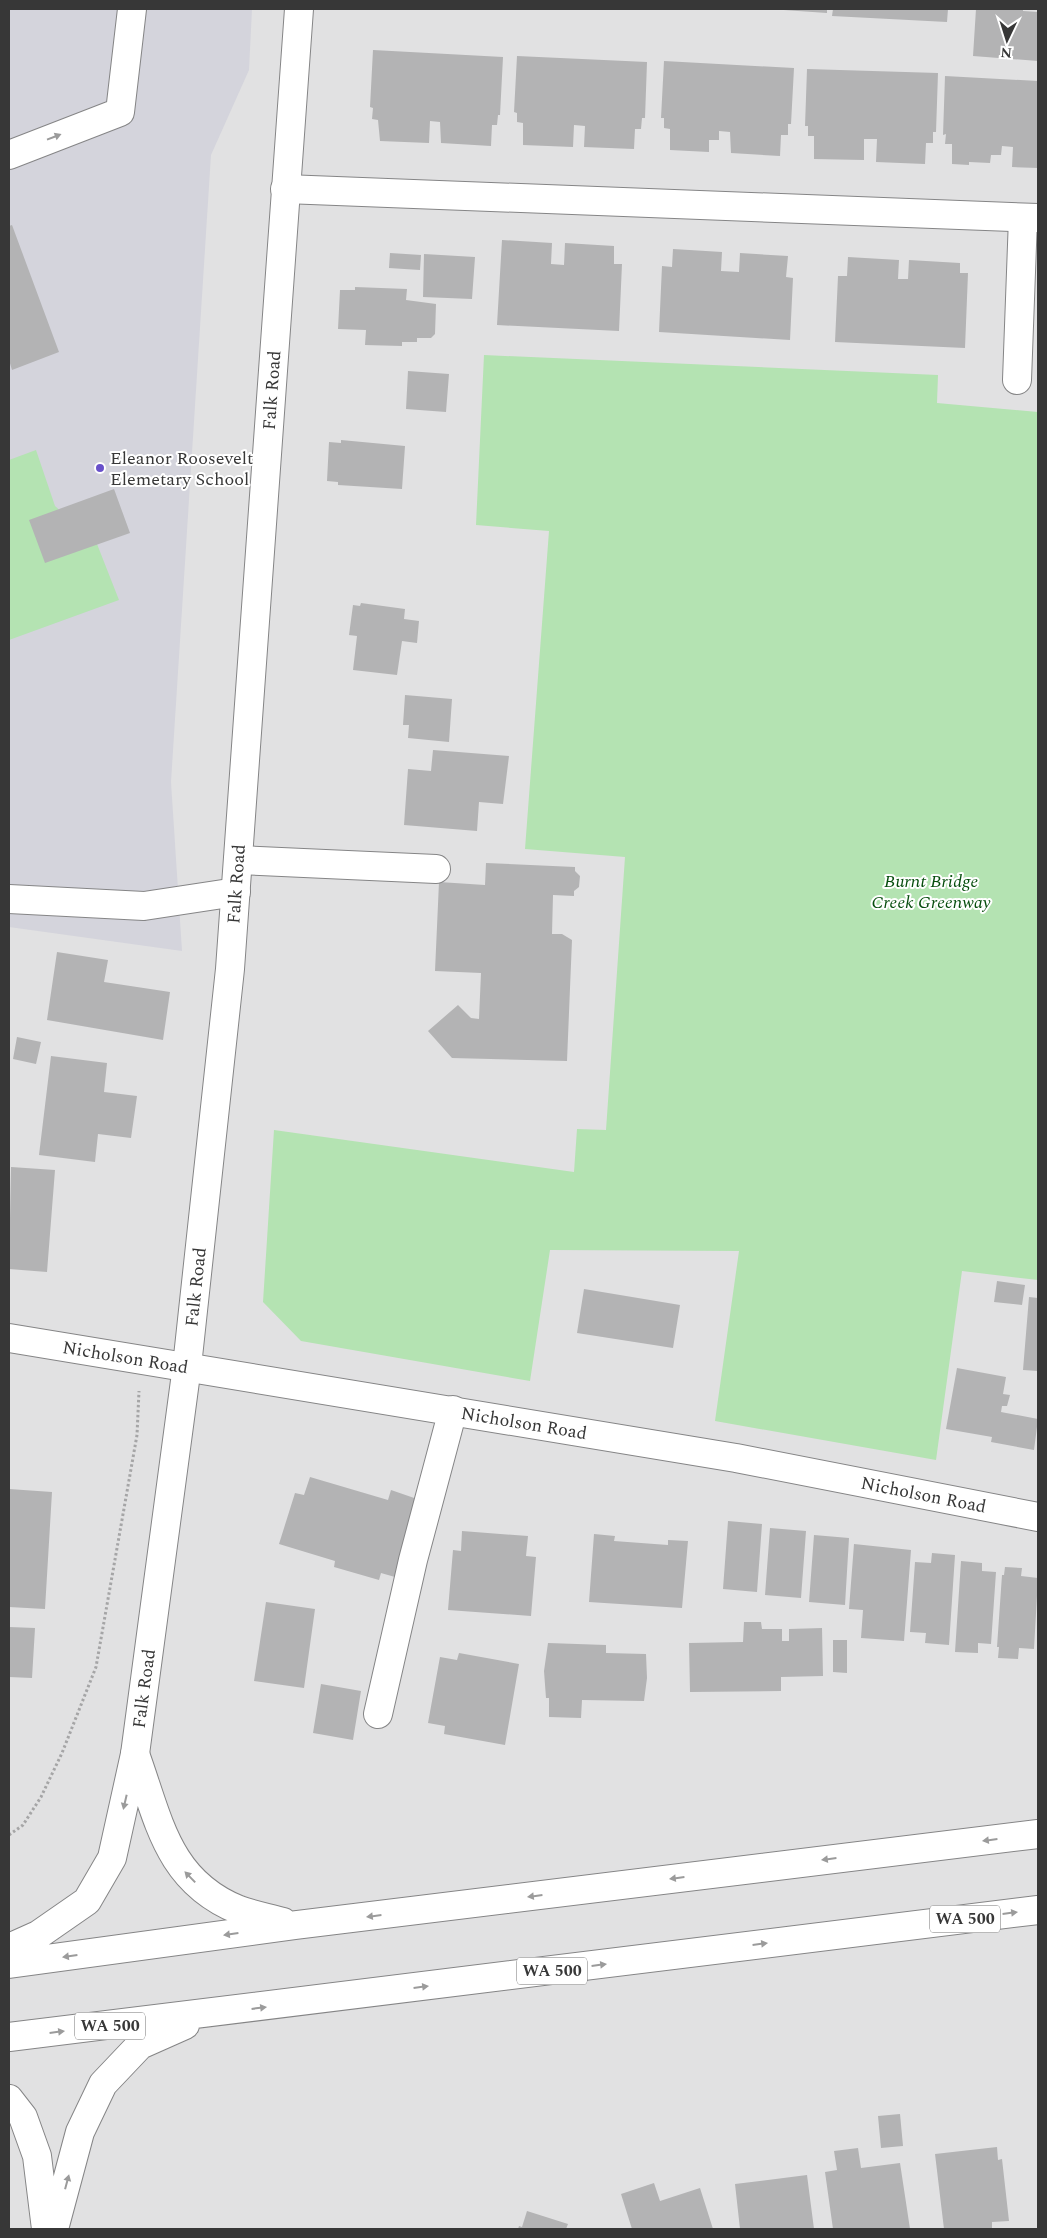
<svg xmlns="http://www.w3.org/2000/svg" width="1047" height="2238" viewBox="0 0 1047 2238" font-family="Spectral,serif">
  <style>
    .built { fill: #d4d4dc }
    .green { fill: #b4e3b2 }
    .building { fill: #b3b3b4 }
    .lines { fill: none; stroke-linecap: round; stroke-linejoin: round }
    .minor-casing { stroke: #858586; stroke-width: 30 }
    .highway-casing { stroke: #858586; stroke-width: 30 }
    .path { stroke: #a5a5a6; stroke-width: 3; stroke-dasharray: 2.5 2.5; stroke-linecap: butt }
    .minor { stroke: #fff; stroke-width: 28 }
    .highway { stroke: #fff; stroke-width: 28 }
    .oneway { fill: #9b9b9b }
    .poi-dot { fill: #6951ca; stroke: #fff; stroke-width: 2 }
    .labels { text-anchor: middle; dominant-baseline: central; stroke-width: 4; stroke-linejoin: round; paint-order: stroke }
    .shield { fill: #fff; stroke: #737373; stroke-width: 1 }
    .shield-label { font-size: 16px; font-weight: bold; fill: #373737 }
    .street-label { font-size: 18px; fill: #373737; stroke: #fff }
    .poi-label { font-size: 18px; fill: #373737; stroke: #fff; text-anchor: start }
    .park-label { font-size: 18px; font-style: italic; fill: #064d0d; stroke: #fff }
  </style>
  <rect width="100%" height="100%" fill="#e1e1e2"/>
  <path class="built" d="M 9,9 L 252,9 L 249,70 L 211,155 L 171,782 L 182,951 L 9,927 Z"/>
  <path class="green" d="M 484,355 L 938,375 L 937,403 L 1038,412 L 1038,1280 L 962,1271 L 936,1460 L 715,1421 L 739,1251 L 550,1250 L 530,1381 L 301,1341 L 263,1302 L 274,1130 L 574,1172 L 577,1129 L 606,1130 L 625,857 L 525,849 L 549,531 L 476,525 Z
    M 36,450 L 55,506 L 97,544 L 119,600 L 9,640 L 9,460 Z"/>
  <path class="building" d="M 769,9 L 827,9 L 827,13 Z
    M 833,9 L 948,9 L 947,22 L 832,16 Z
    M 976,9 L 1023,9 L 1023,11 L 1038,12 L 1038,61 L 973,56 Z
    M 373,50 L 503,57 L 500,115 L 498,115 L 497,125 L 492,125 L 491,146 L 441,143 L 440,122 L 430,121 L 429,143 L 380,141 L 378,120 L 372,119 L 373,108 L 370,107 Z
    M 517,56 L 647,62 L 645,118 L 642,118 L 641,129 L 635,129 L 634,149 L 584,147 L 585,126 L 574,125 L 573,147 L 523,145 L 523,123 L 517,122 L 517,113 L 514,112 Z
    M 664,61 L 794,68 L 791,124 L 788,124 L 788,135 L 781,135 L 780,156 L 731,153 L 730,132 L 719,131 L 719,140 L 709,140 L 709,152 L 670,150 L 670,129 L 664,128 L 664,118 L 661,118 Z
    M 807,69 L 938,73 L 936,132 L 933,132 L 933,143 L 926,143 L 925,164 L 876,162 L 877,139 L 864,139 L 864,160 L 814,159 L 814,136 L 808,136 L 808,126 L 805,126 Z
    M 945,76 L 1038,81 L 1038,168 L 1012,167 L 1013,147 L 1002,146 L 1001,155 L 991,155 L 990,163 L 969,162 L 969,165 L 952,164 L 952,144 L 945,144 L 946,134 L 943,135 Z
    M 12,225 L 59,352 L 12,370 L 9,360 L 9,226 Z
    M 502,240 L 552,243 L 551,264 L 564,265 L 565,243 L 614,246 L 614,264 L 622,264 L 619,331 L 497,325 Z
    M 673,249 L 722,252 L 721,271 L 739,272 L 740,253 L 788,256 L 786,277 L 793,278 L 790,340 L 659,332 L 662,266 L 672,267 Z
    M 390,253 L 421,255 L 420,270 L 389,268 Z
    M 424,254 L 475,257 L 472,299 L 423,297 Z
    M 848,257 L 899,260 L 898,279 L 908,279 L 909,260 L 960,263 L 960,273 L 968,273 L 965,348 L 835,342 L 838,276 L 847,276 Z
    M 355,287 L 407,289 L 406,300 L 436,304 L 435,334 L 431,338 L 417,338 L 417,342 L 402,342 L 402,346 L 365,345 L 366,330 L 338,329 L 340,290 L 355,290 Z
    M 408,371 L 449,374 L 446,412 L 406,409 Z
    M 341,440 L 405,446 L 402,489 L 338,485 L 338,482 L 327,481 L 329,442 L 341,443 Z
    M 114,489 L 130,533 L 45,563 L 29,520 Z
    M 361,603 L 405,609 L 404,619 L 419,621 L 417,643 L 402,641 L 397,675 L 353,670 L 357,636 L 349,635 L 353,605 L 360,606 Z
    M 405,695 L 452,699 L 449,742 L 408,738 L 409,725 L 403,725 Z
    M 433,750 L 509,756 L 503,804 L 479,802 L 477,831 L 404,825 L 408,769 L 431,771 Z
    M 486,863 L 575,867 L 575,871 L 580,876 L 579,887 L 574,891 L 574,896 L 553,895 L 552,934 L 562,934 L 572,940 L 567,1061 L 452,1058 L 428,1031 L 458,1005 L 471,1018 L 479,1019 L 481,973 L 435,971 L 439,882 L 485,885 Z
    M 57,952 L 108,960 L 104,982 L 170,992 L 163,1040 L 47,1020 Z
    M 17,1037 L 41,1042 L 36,1064 L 13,1059 Z
    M 51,1056 L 107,1063 L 104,1092 L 137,1096 L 131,1138 L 98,1134 L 95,1162 L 39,1155 Z
    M 11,1167 L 55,1170 L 47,1272 L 9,1269 Z
    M 997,1281 L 1025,1285 L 1022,1305 L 994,1302 Z
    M 584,1289 L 680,1305 L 673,1348 L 577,1333 Z
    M 1029,1297 L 1038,1298 L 1038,1371 L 1023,1370 Z
    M 957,1368 L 1006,1377 L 1003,1394 L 1010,1395 L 1007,1406 L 1002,1406 L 1001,1412 L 1038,1419 L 1034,1450 L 991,1442 L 992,1437 L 946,1429 Z
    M 310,1477 L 388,1500 L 391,1490 L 420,1500 L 402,1579 L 381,1573 L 379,1580 L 334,1567 L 335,1561 L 279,1544 L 295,1493 L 304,1495 Z
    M 9,1489 L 52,1492 L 45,1609 L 9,1607 Z
    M 728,1521 L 762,1524 L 757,1592 L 723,1589 Z
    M 770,1528 L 806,1531 L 801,1598 L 765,1595 Z
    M 462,1531 L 528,1536 L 526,1556 L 536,1557 L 531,1616 L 448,1610 L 453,1550 L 461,1551 Z
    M 594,1534 L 615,1536 L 614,1541 L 668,1545 L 668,1540 L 688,1541 L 682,1608 L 589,1602 Z
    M 814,1535 L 849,1538 L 845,1605 L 809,1602 Z
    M 854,1544 L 911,1550 L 904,1641 L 861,1638 L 863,1610 L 849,1609 Z
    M 932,1553 L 955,1555 L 949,1645 L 925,1643 L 926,1633 L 910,1632 L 915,1562 L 931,1563 Z
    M 961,1561 L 982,1563 L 982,1571 L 996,1572 L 991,1644 L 978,1643 L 978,1653 L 955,1652 Z
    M 1005,1567 L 1022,1568 L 1021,1576 L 1038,1578 L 1034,1649 L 1019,1648 L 1018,1659 L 998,1658 L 999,1647 L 997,1647 L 1002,1575 L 1004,1575 Z
    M 266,1602 L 315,1609 L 304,1688 L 254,1681 Z
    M 744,1622 L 761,1622 L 762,1629 L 782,1629 L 782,1641 L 789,1641 L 789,1629 L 822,1628 L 823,1676 L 781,1677 L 781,1691 L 690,1692 L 689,1643 L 743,1642 Z
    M 9,1627 L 35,1628 L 32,1678 L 9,1677 Z
    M 833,1640 L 847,1640 L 847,1673 L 833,1672 Z
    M 548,1643 L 606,1645 L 606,1653 L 646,1654 L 647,1678 L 644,1701 L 582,1700 L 581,1718 L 549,1717 L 549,1698 L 546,1698 L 544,1671 Z
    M 459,1653 L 519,1664 L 505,1745 L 444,1734 L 445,1726 L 428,1723 L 440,1657 L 457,1660 Z
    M 321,1684 L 361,1691 L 353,1740 L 313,1733 Z
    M 900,2114 L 903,2146 L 881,2148 L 878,2116 Z
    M 997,2147 L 998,2160 L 1002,2159 L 1009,2221 L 992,2222 L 992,2229 L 944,2229 L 935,2154 Z
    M 858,2148 L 861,2168 L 900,2163 L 910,2229 L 833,2229 L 825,2172 L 837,2170 L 834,2151 Z
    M 807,2175 L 814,2229 L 740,2229 L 735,2184 Z
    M 654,2183 L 660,2201 L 700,2188 L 713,2229 L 632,2229 L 621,2194 Z
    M 527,2211 L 568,2224 L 566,2229 L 518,2229 L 519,2226 L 522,2227 Z"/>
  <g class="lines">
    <defs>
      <g id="minor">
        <path d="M 9,155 L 120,112 L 132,9"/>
        <path d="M 285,189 L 1038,218"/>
        <path d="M 1017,380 L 1023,218"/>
        <path d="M 238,860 L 436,869"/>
        <path d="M 9,899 L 144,906 L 236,892"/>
        <path id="s1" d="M 9,1338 L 736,1458 L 1038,1517"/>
        <path d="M 378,1714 L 413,1560 L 453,1410"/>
        <path id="s2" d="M 135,1754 L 187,1366 L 230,969 L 299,9"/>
      </g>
      <path id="highway" d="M 135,1754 C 159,1820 167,1881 239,1910 C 253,1915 269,1918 283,1922
        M 9,1948 L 38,1935 L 87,1901 L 112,1858 L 135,1754
        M 9,1964 L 296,1925 L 1038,1834
        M 9,2037 L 1038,1910
        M 9,2099 L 23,2117 L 37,2156 L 46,2229
        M 54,2229 L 80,2132 L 103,2084 L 140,2045 L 185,2025"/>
    </defs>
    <use href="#minor" class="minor-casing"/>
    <use href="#highway" class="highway-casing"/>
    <path class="path" d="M 9,1835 L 23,1825 L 41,1797 L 62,1753 L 96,1667 L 137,1435 L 139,1391"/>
    <use href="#minor" class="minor"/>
    <use href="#highway" class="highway"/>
  </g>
  <defs><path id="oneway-solid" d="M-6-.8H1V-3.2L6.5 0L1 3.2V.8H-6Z" transform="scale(1.25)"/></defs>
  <g class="oneway">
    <use href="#oneway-solid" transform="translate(54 137) rotate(-21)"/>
    <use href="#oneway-solid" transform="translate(125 1802) rotate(103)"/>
    <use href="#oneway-solid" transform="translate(990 1840) rotate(173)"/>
    <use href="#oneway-solid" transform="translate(829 1859) rotate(173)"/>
    <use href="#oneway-solid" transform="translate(190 1877) rotate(-134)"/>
    <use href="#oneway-solid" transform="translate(677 1878) rotate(173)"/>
    <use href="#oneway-solid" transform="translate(535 1896) rotate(173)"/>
    <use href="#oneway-solid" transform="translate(1010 1913) rotate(-7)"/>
    <use href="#oneway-solid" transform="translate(374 1916) rotate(173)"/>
    <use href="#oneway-solid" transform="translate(231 1934) rotate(172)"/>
    <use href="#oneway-solid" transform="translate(760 1944) rotate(-7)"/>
    <use href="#oneway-solid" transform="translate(70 1956) rotate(172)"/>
    <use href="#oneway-solid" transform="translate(599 1965) rotate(-7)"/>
    <use href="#oneway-solid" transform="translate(421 1987) rotate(-7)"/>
    <use href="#oneway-solid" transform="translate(259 2008) rotate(-7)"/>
    <use href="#oneway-solid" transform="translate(57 2032) rotate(-7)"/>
    <use href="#oneway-solid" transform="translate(67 2182) rotate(-75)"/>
  </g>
  <circle class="poi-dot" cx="100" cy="468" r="5"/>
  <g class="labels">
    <g class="shield">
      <rect x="930" y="1905.5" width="70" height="27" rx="4"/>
      <rect x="517" y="1957.5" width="70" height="27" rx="4"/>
      <rect x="75" y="2012.5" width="70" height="27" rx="4"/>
    </g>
    <g class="shield-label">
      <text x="965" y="1919">WA 500</text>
      <text x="552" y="1971">WA 500</text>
      <text x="110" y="2026">WA 500</text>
    </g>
    <g class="street-label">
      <text stroke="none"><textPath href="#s2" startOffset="1371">Falk Road</textPath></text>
      <text stroke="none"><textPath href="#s2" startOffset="876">Falk Road</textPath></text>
      <text stroke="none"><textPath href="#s2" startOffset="471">Falk Road</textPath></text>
      <text stroke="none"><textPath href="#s1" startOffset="118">Nicholson Road</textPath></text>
      <text stroke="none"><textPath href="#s1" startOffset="522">Nicholson Road</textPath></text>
      <text stroke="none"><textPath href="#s1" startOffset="928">Nicholson Road</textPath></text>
      <text stroke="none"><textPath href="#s2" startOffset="66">Falk Road</textPath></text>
    </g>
    <g class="poi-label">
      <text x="110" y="458">Eleanor Roosevelt<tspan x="110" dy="21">Elemetary School</tspan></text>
    </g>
    <g class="park-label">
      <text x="931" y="881">Burnt Bridge<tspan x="931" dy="21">Creek Greenway</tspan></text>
    </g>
  </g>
  <rect width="1047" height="2238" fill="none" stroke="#373737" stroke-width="20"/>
  <g transform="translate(1007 40) rotate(184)" stroke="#ffffff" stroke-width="4" paint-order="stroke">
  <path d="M0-4L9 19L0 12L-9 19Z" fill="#373737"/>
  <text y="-8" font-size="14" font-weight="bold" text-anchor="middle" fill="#373737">N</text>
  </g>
</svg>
